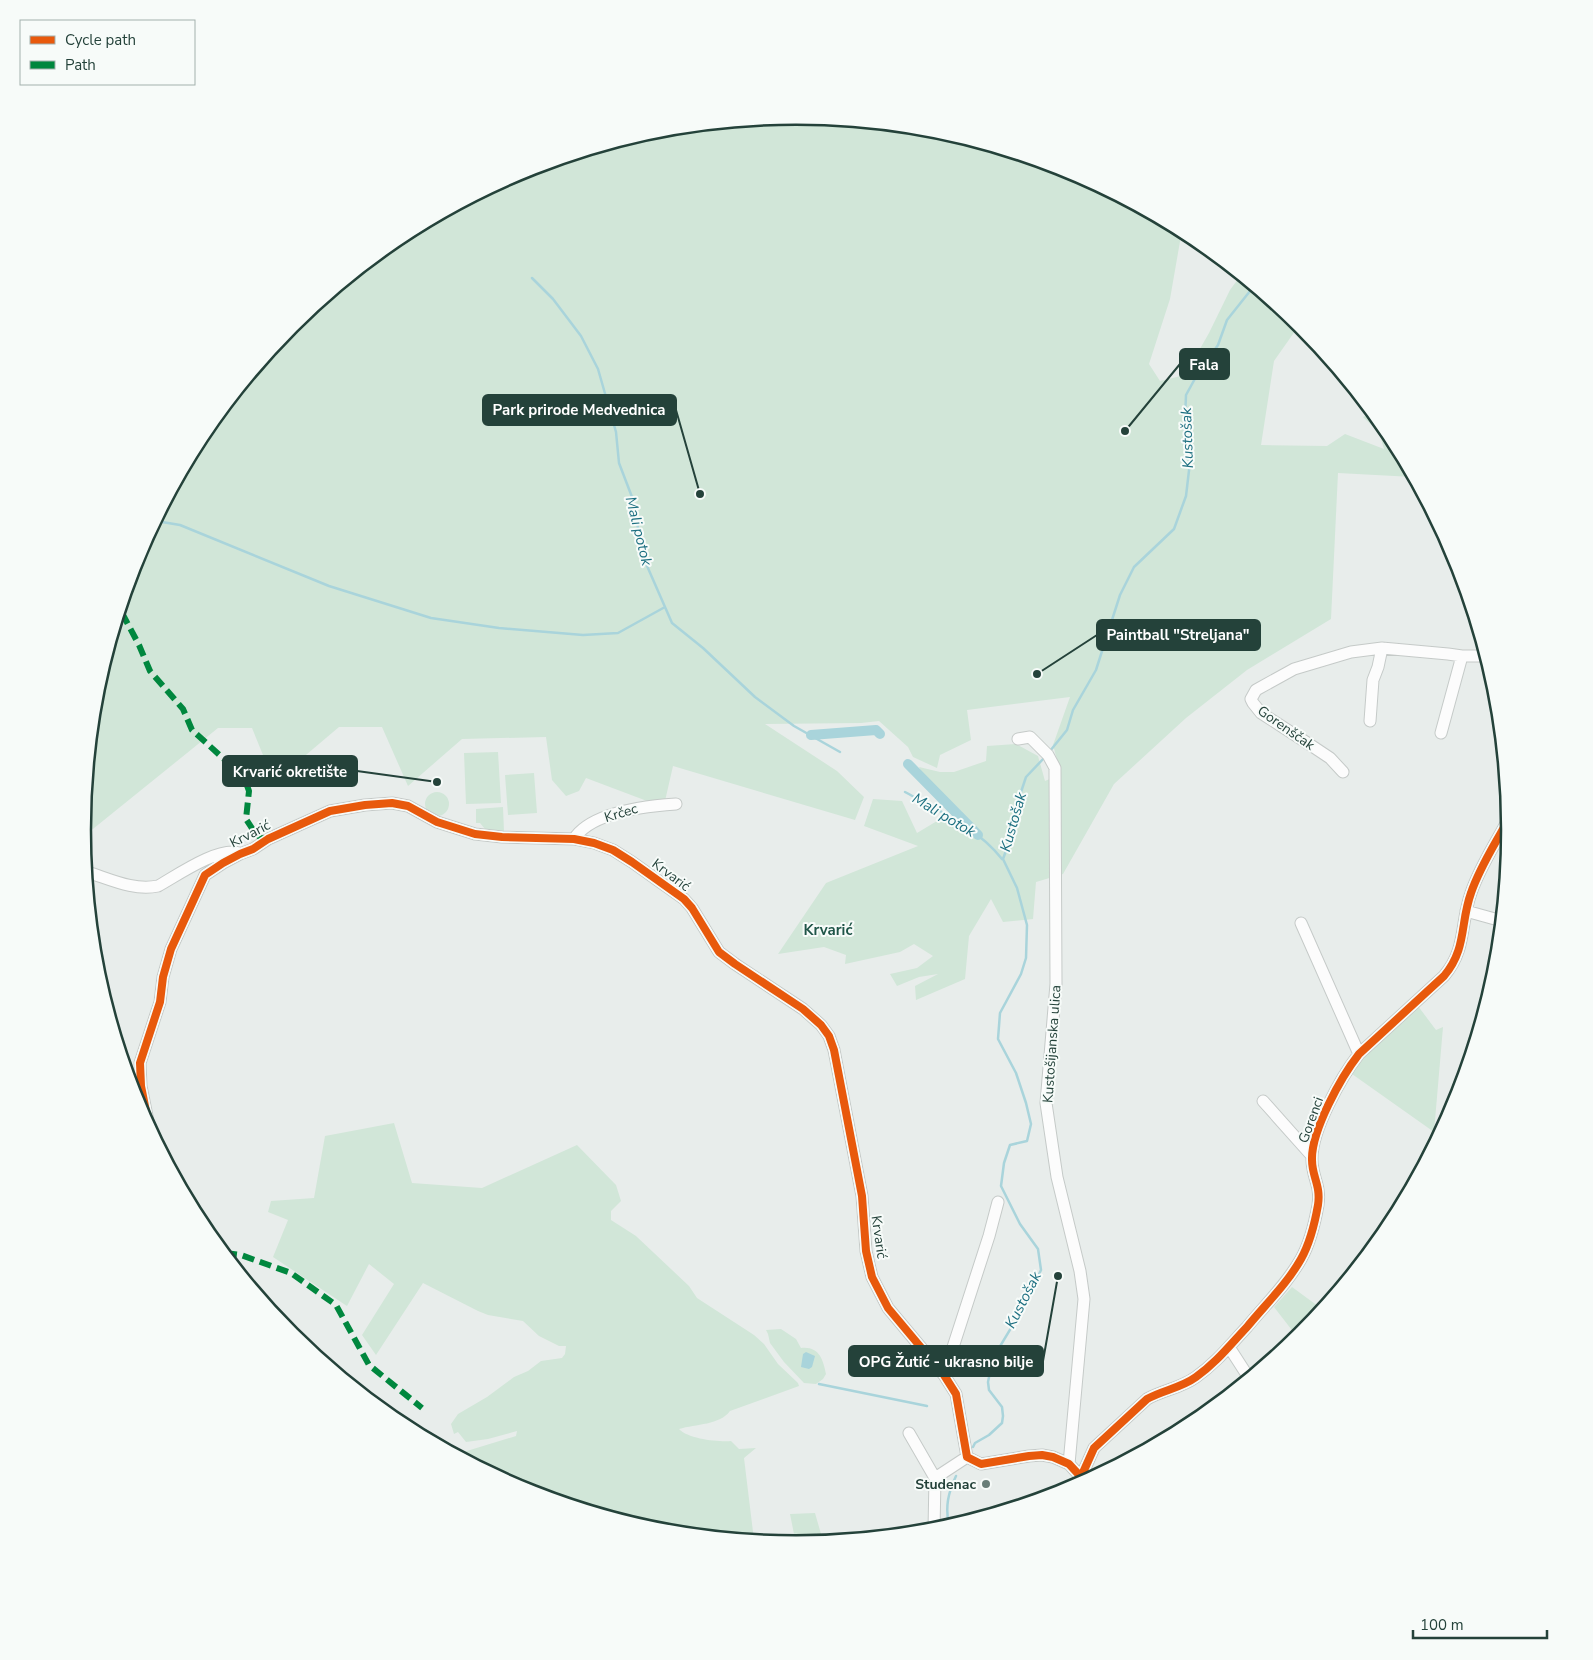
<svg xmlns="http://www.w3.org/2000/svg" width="1593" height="1660" viewBox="0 0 1593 1660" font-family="'Nunito Sans',sans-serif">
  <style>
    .green { fill: #d1e6d8 }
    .water { fill: #a9d4db }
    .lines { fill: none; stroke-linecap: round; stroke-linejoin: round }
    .stream { stroke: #a9d4db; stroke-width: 2.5 }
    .canal { stroke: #a9d4db; stroke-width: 10 }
    .minor-casing { stroke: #c5cac8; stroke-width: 13 }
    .minor { stroke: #fcfcfc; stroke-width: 11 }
    .quiet { stroke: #00873e; stroke-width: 6; stroke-dasharray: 12 6; stroke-linecap: butt }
    .cycleway-casing { stroke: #f7fbf9; stroke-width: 11 }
    .cycleway { stroke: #e8590c; stroke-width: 8 }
    .poi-dot { fill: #697e78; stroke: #f7fbf9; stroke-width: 2 }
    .labels { text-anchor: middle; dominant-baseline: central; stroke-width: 4; stroke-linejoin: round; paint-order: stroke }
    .street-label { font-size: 14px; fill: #24423a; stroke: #f7fbf9 }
    .poi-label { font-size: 14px; font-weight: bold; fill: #24423a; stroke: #f7fbf9; text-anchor: end }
    .water-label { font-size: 15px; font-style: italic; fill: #1c6f80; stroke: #f7fbf9 }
    .neighbourhood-label { font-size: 15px; font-weight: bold; fill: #1f5548; stroke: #f7fbf9 }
    .rim { fill: none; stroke: #24423a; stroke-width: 2.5 }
    .leader { fill: none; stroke: #24423a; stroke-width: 2 }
    .callout-dot { fill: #24423a; stroke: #f7fbf9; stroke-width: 2 }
    .callout { fill: #24423a; stroke: #24423a; stroke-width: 2 }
    .callout-label { font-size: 15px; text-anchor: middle; font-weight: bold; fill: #fff }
  </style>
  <rect width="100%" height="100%" fill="#e8edeb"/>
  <path class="green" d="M 797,116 L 936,130 L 1070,170 L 1182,230 L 1170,299 L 1149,364 L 1160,381 L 1185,375 L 1209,333 L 1230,290 L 1241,275 L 1300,324 L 1274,361 L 1261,445 L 1327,446 L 1345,434 L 1384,449 L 1379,432 L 1363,417 L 1369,414 C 1386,420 1394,441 1402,456 L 1397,460 L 1411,471 L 1413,477 L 1338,473 L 1331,619 L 1247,670 L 1186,718 L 1114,784 L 1063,874 L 1036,882 L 1033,919 L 1003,922 L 991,899 L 969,936 L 965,979 L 916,1000 L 915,986 L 938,974 L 919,977 L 897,986 L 890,974 L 917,968 L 933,956 L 914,944 L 900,952 L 845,964 L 846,955 L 824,947 L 778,954 L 826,883 L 918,846 L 864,826 L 873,799 L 902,801 L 917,833 L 937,821 L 955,823 L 962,812 L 922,774 L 919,767 L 940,772 L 954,772 L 986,761 L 987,746 L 1016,744 L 1038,756 L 1045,781 L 1061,774 L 1053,745 L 1070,697 L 967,710 L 971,740 L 940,755 L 937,768 L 913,757 L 908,747 L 879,721 L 861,723 L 765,724 L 837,771 L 864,797 L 855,820 L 673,766 L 665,801 L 647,801 L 586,778 L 579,791 L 566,796 L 552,780 L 546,737 L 462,739 L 408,786 L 382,727 L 339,727 L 274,782 L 252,728 L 218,728 L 83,837 L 83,830 L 96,690 L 137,557 L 203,433 L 292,325 L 400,236 L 524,170 L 657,130 Z
    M 498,752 L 501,803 L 466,804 L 464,753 Z
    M 534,773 L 537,813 L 508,815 L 505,775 Z
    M425 804a12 12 0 1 1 24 0a12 12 0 1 1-24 0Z
    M 503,807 L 504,832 L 485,829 L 480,823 L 476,823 L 476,809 Z
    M 1415,1006 L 1418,1006 L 1436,1030 L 1443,1027 L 1434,1132 L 1352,1074 L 1351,1070 Z
    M 394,1123 L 412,1183 L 482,1188 L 577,1145 L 616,1185 L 621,1201 L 611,1211 L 611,1220 L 636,1236 L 689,1286 L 697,1298 L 754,1335 L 764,1344 L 778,1364 L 798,1383 L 799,1386 L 730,1411 C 720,1425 696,1424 679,1429 C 688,1439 718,1442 731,1441 L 739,1449 L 756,1448 L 744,1458 L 754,1540 L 657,1530 L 542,1495 L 542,1491 L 523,1490 L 457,1454 L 516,1436 L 517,1431 L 488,1439 L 466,1442 L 458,1432 L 454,1434 L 451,1424 L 458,1414 L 487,1397 L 514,1377 L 528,1371 L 541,1361 L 562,1358 L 565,1354 L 566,1346 L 559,1346 L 539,1336 L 523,1321 L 488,1315 L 478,1311 L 423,1283 L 376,1355 L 362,1335 L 394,1284 L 369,1264 L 347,1306 L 273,1257 L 288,1220 L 268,1212 L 271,1201 L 314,1198 L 325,1136 Z
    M 1292,1287 L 1322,1309 L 1298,1338 L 1274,1307 Z
    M 781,1329 L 796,1339 L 801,1348 C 819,1346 823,1359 826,1374 L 823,1379 L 816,1384 L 804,1383 L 784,1362 L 770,1343 L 768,1334 L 766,1330 Z
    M 815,1513 L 823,1541 L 796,1544 L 790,1514 Z"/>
  <path class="water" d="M 806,1352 L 815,1356 L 812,1367 L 809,1369 L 801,1367 L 803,1354 Z"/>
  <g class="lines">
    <path class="stream" d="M 532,278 L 553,299 L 581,336 L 598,369 L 616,432 L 619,463 L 632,497 L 644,559 L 672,623 L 703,648 L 755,697 L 794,726 L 840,752
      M 156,521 L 180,525 L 329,586 L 431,618 L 499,628 L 583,635 L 618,633 L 665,607
      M 1050,751 L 1067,730 L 1073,710 L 1096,670 L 1120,595 L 1134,567 L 1174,529 L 1186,496 L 1190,462 L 1184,444 L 1186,395 L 1197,375 L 1218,345 L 1227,320 L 1254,286
      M 905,792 C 939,811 978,828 1002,859
      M 819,1384 L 927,1406
      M 973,1447 L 975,1443 L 989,1435 L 1002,1423 L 1003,1416 L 1002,1407 L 989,1390 L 988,1382 L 993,1358 L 1023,1308 L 1041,1270 L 1038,1249 L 1020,1224 L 1001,1186 L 1004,1163 L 1010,1145 L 1027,1141 L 1031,1124 L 1026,1103 L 1016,1073 L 998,1039 L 1000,1013 L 1021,974 L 1026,958 L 1027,925 L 1017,888 L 1003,859 L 1012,834 L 1015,810 L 1026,777 L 1045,757
      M 949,1526 C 945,1507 948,1493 956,1476"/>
    <path class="canal" d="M 811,735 L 876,730 L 880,734
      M 908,764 L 978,835"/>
    <defs>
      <path id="minor" d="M 1370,721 L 1373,680 L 1378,667 L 1382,648
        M 1441,733 L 1462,656
        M 1018,739 L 1030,737 L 1048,755 L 1055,768 L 1056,984 L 1046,1103 L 1057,1177 L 1080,1271 L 1084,1299 L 1069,1464
        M 1343,772 L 1330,758 L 1312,746 L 1261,713 L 1253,703 L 1251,699 L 1256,690 L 1294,669 L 1351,652 L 1382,648 L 1448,654 L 1462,656 L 1486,656
        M 574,839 C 591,812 646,806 676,804
        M 87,872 C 110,879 133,891 158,886 C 176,876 219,846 239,853
        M 1466,911 L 1502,921
        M 1301,923 L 1359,1054
        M 1263,1101 L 1312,1156
        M 149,1126 L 141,1086 L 140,1063 L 160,1002 L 163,977 L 171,949 L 205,875 L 223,863 L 240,854 L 253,849 L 268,839 L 330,811 L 365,805 L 392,803 L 408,806 L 437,822 L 475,834 L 502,837 L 574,839 L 594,843 L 613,850 L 632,862 L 684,899 L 692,908 L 719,952 L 735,964 L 803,1009 L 821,1025 L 829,1036 L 834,1050 L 862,1196 L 866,1251 L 872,1277 L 888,1308 L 944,1375 L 956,1394 L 967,1457 L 981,1464 L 1029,1456 L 1042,1455 L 1053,1457 L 1069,1464 L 1081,1477 L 1083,1482
        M 1229,1347 L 1249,1378
        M 944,1375 L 989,1236 L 998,1202
        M 909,1433 L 935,1478 L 934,1530
        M 1081,1477 L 1094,1448 L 1147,1399 C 1163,1390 1181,1388 1196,1377 C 1216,1363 1230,1345 1247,1327 C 1265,1305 1287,1284 1301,1259 C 1310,1243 1315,1222 1318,1205 C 1321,1185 1312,1177 1312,1160 C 1311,1131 1341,1077 1359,1054 L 1444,976 C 1467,949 1460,923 1471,893 C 1480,866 1496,843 1509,818
        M 935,1478 L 967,1457"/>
    </defs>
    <use href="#minor" class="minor-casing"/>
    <use href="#minor" class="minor"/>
    <path class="quiet" d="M 122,613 L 139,645 L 150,671 L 183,709 L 192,730 L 235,769 L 245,780 L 249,791 L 246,819 L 255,833 L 261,838 L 268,839
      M 225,1253 L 241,1255 L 291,1273 L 336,1305 L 369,1365 L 422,1408"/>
    <defs>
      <path id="cycleway" d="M 149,1126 L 141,1086 L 140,1063 L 160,1002 L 163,977 L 171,949 L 205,875 L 223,863 L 240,854 L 253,849 L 268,839 L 330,811 L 365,805 L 392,803 L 408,806 L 437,822 L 475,834 L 502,837 L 574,839 L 594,843 L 613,850 L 632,862 L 684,899 L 692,908 L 719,952 L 735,964 L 803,1009 L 821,1025 L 829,1036 L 834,1050 L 862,1196 L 866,1251 L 872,1277 L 888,1308 L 944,1375 L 956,1394 L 967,1457 L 981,1464 L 1029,1456 L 1042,1455 L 1053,1457 L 1069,1464 L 1081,1477 L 1083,1482
        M 1081,1477 L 1094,1448 L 1147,1399 C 1163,1390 1181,1388 1196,1377 C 1216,1363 1230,1345 1247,1327 C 1265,1305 1287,1284 1301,1259 C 1310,1243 1315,1222 1318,1205 C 1321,1185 1312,1177 1312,1160 C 1311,1131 1341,1077 1359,1054 L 1444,976 C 1467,949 1460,923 1471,893 C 1480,866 1496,843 1509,818"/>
    </defs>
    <use href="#cycleway" class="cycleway-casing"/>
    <use href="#cycleway" class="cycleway"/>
  </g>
  <circle class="poi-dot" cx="986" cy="1484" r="5"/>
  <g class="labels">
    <g class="street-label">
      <text transform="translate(1286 728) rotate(35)">Gorenščak</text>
      <text transform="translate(621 813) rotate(-17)">Krčec</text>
      <text transform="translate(250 834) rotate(-27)">Krvarić</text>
      <text transform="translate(671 875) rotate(37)">Krvarić</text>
      <text transform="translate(1052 1044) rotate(-86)">Kustošijanska ulica</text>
      <text transform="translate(1311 1120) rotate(-70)">Gorenci</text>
      <text transform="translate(879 1237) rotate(82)">Krvarić</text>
    </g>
    <g class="poi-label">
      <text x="976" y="1484">Studenac</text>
    </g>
    <g class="water-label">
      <text transform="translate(1187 438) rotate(-92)">Kustošak</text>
      <text transform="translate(639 531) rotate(76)">Mali potok</text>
      <text transform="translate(944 815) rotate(31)">Mali potok</text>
      <text transform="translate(1013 822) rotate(-74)">Kustošak</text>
      <text transform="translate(1023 1300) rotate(-63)">Kustošak</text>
    </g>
    <g class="neighbourhood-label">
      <text x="828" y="930">Krvarić</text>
    </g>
  </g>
  <path d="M0 0H1593V1660H0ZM91 830a705 705 0 1 1 1410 0a705 705 0 1 1-1410 0Z" fill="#f7fbf9" fill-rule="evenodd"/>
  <path class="rim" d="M91 830a705 705 0 1 1 1410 0a705 705 0 1 1-1410 0Z"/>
  <path class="leader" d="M1125 431L1180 364M700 494L676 410M1037 674L1097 635M437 782L357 771M1058 1276L1043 1361"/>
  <g class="callout-dot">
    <circle cx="1125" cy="431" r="5"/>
    <circle cx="700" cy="494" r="5"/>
    <circle cx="1037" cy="674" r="5"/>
    <circle cx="437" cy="782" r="5"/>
    <circle cx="1058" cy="1276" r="5"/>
  </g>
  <g class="callout">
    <rect x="1180" y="349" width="49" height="30" rx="5"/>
    <rect x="483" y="395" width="193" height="30" rx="5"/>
    <rect x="1097" y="620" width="163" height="30" rx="5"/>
    <rect x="223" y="756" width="134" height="30" rx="5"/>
    <rect x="849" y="1346" width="194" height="30" rx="5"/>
  </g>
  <g class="callout-label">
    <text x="1204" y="370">Fala</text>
    <text x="579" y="415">Park prirode Medvednica</text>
    <text x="1178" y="640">Paintball "Streljana"</text>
    <text x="290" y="777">Krvarić okretište</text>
    <text x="946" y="1367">OPG Žutić - ukrasno bilje</text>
  </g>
  <rect x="20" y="20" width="175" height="65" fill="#f7fbf9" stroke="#a3b1ad"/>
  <rect x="30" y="36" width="25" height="8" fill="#e8590c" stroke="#a3b1ad"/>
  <text x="65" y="45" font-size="15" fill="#24423a">Cycle path</text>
  <rect x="30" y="61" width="25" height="8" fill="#00873e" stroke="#a3b1ad"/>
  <text x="65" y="70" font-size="15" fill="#24423a">Path</text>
  <path d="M1413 1630v8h134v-8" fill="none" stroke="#24423a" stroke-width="2.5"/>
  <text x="1420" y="1630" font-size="15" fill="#24423a" stroke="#f7fbf9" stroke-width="4" paint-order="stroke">100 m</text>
</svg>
